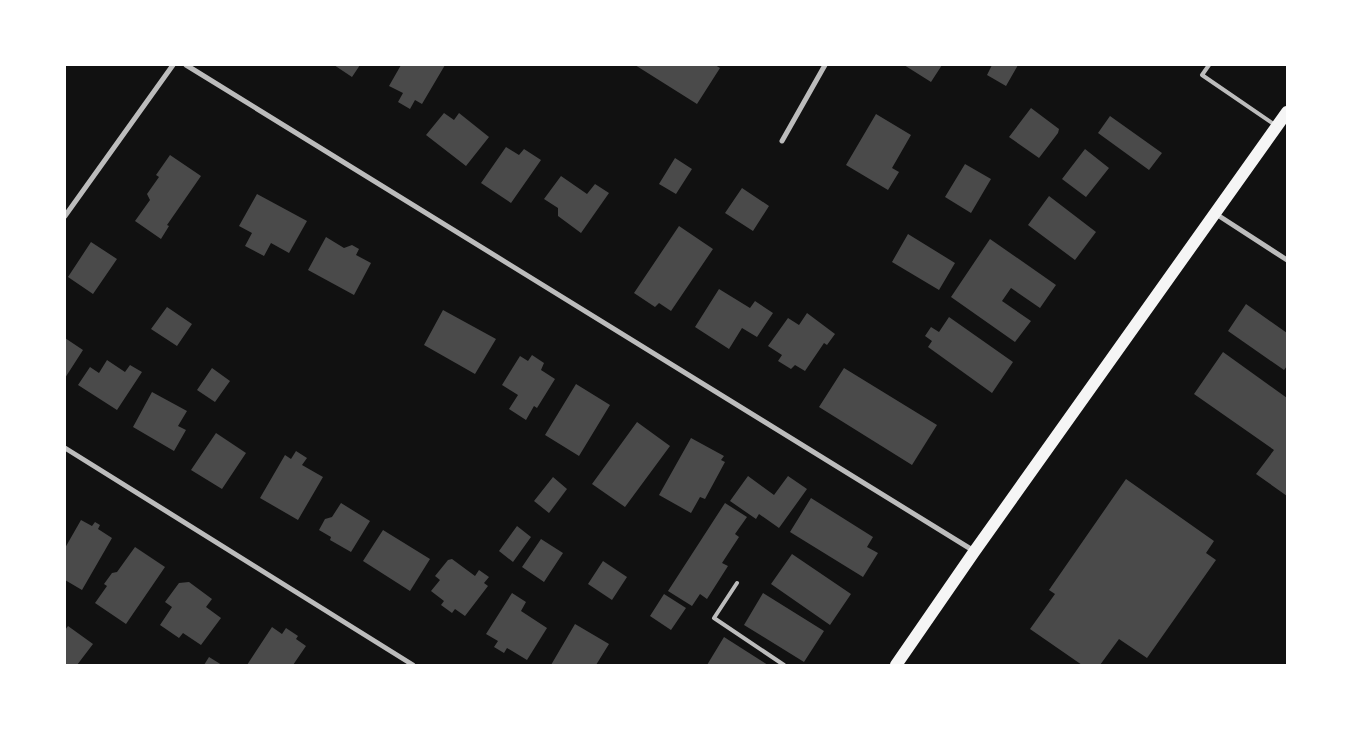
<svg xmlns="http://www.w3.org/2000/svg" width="1352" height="730" viewBox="0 0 1352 730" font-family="'Nunito Sans',sans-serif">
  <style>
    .building { fill: #4a4a4a }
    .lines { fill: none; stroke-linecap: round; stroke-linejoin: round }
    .service { stroke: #bcbcbc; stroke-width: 4 }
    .minor { stroke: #bcbcbc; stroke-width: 5 }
    .primary { stroke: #f5f5f5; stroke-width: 12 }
  </style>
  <rect width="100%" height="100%" fill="#111"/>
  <path class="building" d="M 334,65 L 360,65 L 352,77 Z
    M 401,65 L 445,65 L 422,104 L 415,100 L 410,109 L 398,102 L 403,93 L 389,86 Z
    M 635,65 L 715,65 L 720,68 L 697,104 Z
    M 904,65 L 942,65 L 931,82 Z
    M 992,65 L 1018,65 L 1006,86 L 987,75 Z
    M 1031,108 L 1059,129 L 1058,133 L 1039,158 L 1009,137 Z
    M 444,113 L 454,120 L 459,113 L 489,137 L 466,166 L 426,135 Z
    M 876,114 L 911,135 L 892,168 L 899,172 L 888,190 L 846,165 Z
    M 1110,116 L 1162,153 L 1149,170 L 1098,133 Z
    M 506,147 L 519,155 L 524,149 L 541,160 L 511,203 L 481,183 Z
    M 1085,149 L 1109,168 L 1086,197 L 1062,179 Z
    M 170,155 L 201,176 L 167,225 L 169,226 L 161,239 L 135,221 L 150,200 L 147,194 L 159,177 L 156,175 Z
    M 675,158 L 692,169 L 676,194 L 659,184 Z
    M 965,164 L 991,179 L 971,213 L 945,197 Z
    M 561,176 L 587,194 L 595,184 L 609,193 L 581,233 L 558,216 L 558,208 L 544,199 Z
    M 742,188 L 769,206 L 753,231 L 725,213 Z
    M 257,194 L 307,221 L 289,253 L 271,243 L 264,256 L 245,246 L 252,233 L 239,226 Z
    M 1049,196 L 1096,232 L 1075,260 L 1028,225 Z
    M 679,226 L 713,249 L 671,311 L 659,303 L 655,307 L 634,293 Z
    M 908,234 L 955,263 L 939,290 L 892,262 Z
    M 326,237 L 344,248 L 352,245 L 359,249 L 356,255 L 371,263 L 354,295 L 308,270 Z
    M 990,239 L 1056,285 L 1040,308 L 1011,288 L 1002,301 L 1031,321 L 1015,342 L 951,297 Z
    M 91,242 L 117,259 L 93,294 L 68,277 Z
    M 719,289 L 750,308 L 755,301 L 773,313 L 757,337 L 742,328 L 729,349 L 695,327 Z
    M 1246,304 L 1287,333 L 1287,366 L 1284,370 L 1228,331 Z
    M 167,307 L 192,324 L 177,346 L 151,329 Z
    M 443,310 L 496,339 L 475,374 L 424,345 Z
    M 807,313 L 835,334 L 827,345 L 824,343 L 805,371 L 795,365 L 791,369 L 778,361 L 782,355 L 768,346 L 788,318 L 799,325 Z
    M 949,317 L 1013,362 L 992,393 L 928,347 L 932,341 L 925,336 L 931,327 L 939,332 Z
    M 65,338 L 83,350 L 65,378 Z
    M 1223,352 L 1287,398 L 1287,496 L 1256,474 L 1274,450 L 1194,394 Z
    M 532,355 L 544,363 L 541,370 L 555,379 L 537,408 L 534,406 L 526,420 L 509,409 L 518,395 L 502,385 L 520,356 L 528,361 Z
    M 107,360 L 125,372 L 130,365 L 142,372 L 117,410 L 78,385 L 90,367 L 99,373 Z
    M 212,368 L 230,381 L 215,402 L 197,390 Z
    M 844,368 L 937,425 L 912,465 L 819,407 Z
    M 576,384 L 610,405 L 579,456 L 545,435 Z
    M 152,392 L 187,411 L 178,426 L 186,430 L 174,451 L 133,427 Z
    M 637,422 L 670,446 L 625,507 L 592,484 Z
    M 216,433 L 246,453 L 222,489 L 191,470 Z
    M 691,438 L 724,456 L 721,460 L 725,462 L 705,499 L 700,497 L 691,513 L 659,495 Z
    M 296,451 L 307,458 L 302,465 L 323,477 L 298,520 L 260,498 L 285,455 L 291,459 Z
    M 748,476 L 774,495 L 788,476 L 807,489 L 779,528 L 759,514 L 756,519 L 730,501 Z
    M 553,477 L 567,489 L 549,513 L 534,501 Z
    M 1126,479 L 1214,541 L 1206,553 L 1216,560 L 1147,658 L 1119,639 L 1100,665 L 1082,665 L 1030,629 L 1055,594 L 1049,590 Z
    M 811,498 L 873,537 L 867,547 L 878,553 L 863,577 L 790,532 Z
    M 341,503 L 370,521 L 351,552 L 330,540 L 331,537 L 319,530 L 325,519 L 332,517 Z
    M 725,503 L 747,517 L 735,534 L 739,537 L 722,563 L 728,566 L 707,599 L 700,594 L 692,606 L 668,591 Z
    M 81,520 L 92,526 L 95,522 L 100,525 L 98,529 L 112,538 L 82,590 L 65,580 L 65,548 Z
    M 517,526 L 531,537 L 513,562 L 499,551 Z
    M 383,530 L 430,559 L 410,591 L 363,561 Z
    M 541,539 L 563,553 L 544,582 L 522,567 Z
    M 135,547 L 165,567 L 126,624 L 95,603 L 107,586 L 104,584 L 112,573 L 117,572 Z
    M 792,554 L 851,594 L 830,625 L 771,584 Z
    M 452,559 L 475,576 L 479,570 L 489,577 L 484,583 L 488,586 L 465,616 L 455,609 L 452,613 L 441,605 L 444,601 L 431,591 L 440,580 L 435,576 L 448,560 Z
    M 603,561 L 627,577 L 612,600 L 588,584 Z
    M 189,582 L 212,599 L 206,607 L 221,618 L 201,645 L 183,633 L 179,638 L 160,625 L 172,607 L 165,602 L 179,583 Z
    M 512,593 L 526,602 L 521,611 L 547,628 L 527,660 L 507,648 L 504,653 L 494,647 L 498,641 L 486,634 Z
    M 763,593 L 824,631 L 804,662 L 744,625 Z
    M 664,594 L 686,608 L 671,630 L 650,616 Z
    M 575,624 L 609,644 L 596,665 L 551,665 Z
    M 68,626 L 93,644 L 77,665 L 65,665 L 65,630 Z
    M 272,627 L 282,634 L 286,628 L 298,636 L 296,639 L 306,646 L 293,665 L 247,665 Z
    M 724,637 L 768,665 L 707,665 Z
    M 209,657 L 222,665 L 204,665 Z"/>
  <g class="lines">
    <path class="service" d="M 1209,65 L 1202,75 L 1275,125
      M 737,583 L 714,618 L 784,665"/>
    <path class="minor" d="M 186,65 L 974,551
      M 782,141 L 825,65
      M 1216,214 L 1287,260
      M 65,216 L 173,65
      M 65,448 L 413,665"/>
    <path class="primary" d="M 896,665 L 974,552 L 1287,112"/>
  </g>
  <rect width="1352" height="730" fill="none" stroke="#ffffff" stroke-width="132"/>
</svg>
